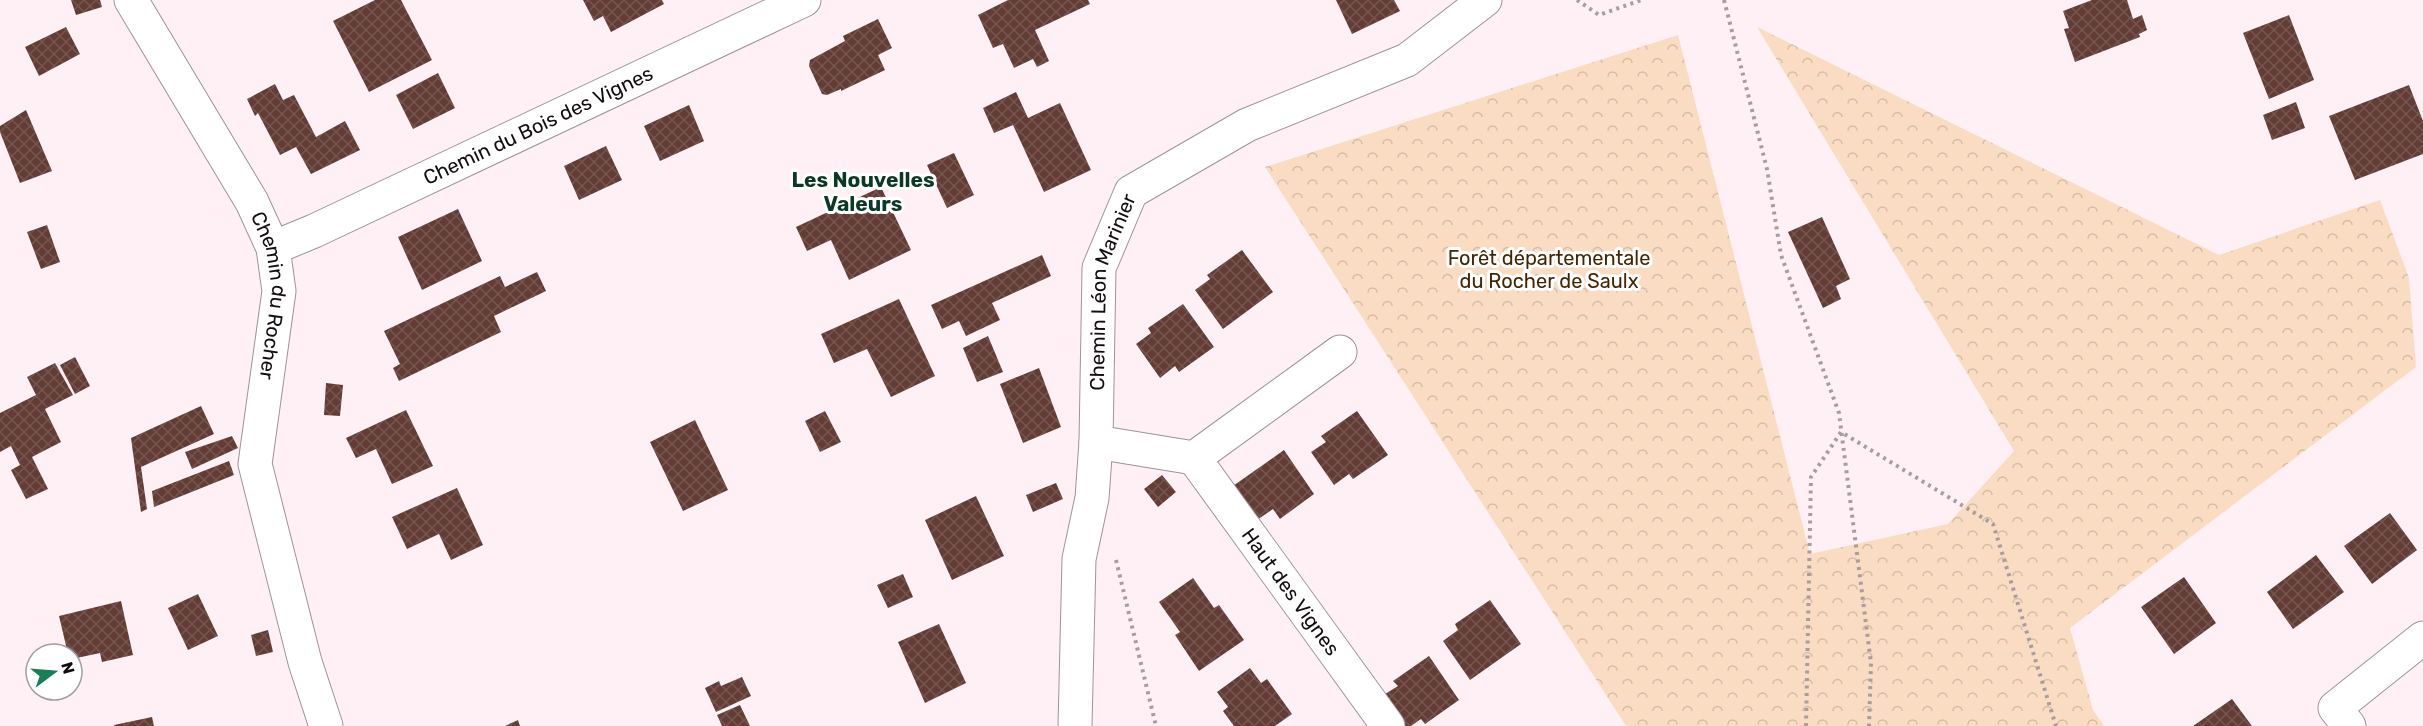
<svg xmlns="http://www.w3.org/2000/svg" width="2423" height="726" viewBox="0 0 2423 726" font-family="Rubik,sans-serif">
  <style>
    .forest { fill: url(#forest-crowns) }
    .building { fill: url(#building-cross-hatch) }
    .lines { fill: none; stroke-linecap: round; stroke-linejoin: round }
    .minor-casing { stroke: #a09397; stroke-width: 35 }
    .path { stroke: #a79da0; stroke-width: 4; stroke-dasharray: 3 4.5; stroke-linecap: butt }
    .minor { stroke: #fff; stroke-width: 33 }
    .labels { text-anchor: middle; dominant-baseline: central; stroke-width: 6; stroke-linejoin: round; paint-order: stroke }
    .street-label { font-size: 20px; fill: #130e10; stroke: #fff }
    .park-label { font-size: 20px; fill: #472500; stroke: #fff }
    .neighbourhood-label { font-size: 21px; font-weight: bold; fill: #0b3926; stroke: #fff }
  </style>
  <defs>
    <pattern id="forest-crowns" width="20" height="18" patternUnits="userSpaceOnUse" patternTransform="scale(1.5)"><rect width="20" height="18" fill="#fadcc3"/><path d="M2 6a3 3 0 1 1 6 0M12 15a3 3 0 1 1 6 0" fill="none" stroke="#d5bca6"/></pattern>
    <pattern id="building-cross-hatch" width="8" height="8" patternUnits="userSpaceOnUse" patternTransform="scale(1.5)"><rect width="8" height="8" fill="#643c36"/><path d="M0 0l8 8M0 8l8-8" fill="none" stroke="#755550"/></pattern>
  </defs>
  <rect width="100%" height="100%" fill="#fef0f4"/>
  <path class="forest" d="M 1757,27 L 2219,255 L 2380,200 L 2409,278 L 2416,367 L 2070,628 L 2093,710 L 2104,726 L 1626,726 L 1265,167 L 1678,35 L 1810,554 L 1948,524 L 2014,451 Z"/>
  <path class="building" d="M 71,0 L 100,0 L 102,7 L 76,15 Z
    M 375,0 L 401,0 L 432,60 L 369,92 L 333,21 Z
    M 583,0 L 662,0 L 664,4 L 611,32 L 603,16 L 594,21 Z
    M 1008,0 L 1088,0 L 1090,4 L 1035,30 L 1049,61 L 1037,67 L 1033,59 L 1014,68 L 1003,44 L 993,48 L 978,15 Z
    M 1336,0 L 1394,0 L 1400,11 L 1352,34 Z
    M 2092,0 L 2127,0 L 2133,19 L 2142,15 L 2147,30 L 2139,34 L 2140,37 L 2075,62 L 2064,29 L 2069,28 L 2063,11 Z
    M 2289,15 L 2314,80 L 2269,99 L 2243,33 Z
    M 878,19 L 892,48 L 878,55 L 885,70 L 841,91 L 841,89 L 827,95 L 822,94 L 809,66 L 810,60 L 845,41 L 843,36 Z
    M 66,27 L 80,54 L 39,76 L 25,47 Z
    M 438,73 L 455,108 L 413,129 L 396,95 Z
    M 275,84 L 283,100 L 294,95 L 316,137 L 345,121 L 360,150 L 311,174 L 296,147 L 280,155 L 258,113 L 255,116 L 247,99 Z
    M 2409,85 L 2423,121 L 2423,154 L 2355,180 L 2329,116 Z
    M 1016,92 L 1028,118 L 1060,103 L 1091,170 L 1044,192 L 1013,125 L 994,133 L 983,108 Z
    M 2296,102 L 2305,128 L 2272,140 L 2263,115 Z
    M 689,105 L 704,141 L 660,161 L 644,126 Z
    M 26,110 L 52,171 L 20,183 L 0,132 L 0,126 Z
    M 606,146 L 622,180 L 579,200 L 564,166 Z
    M 954,153 L 974,195 L 947,208 L 927,165 Z
    M 881,187 L 911,250 L 849,280 L 831,240 L 807,251 L 796,227 Z
    M 458,209 L 482,261 L 422,290 L 398,237 Z
    M 1822,217 L 1850,279 L 1836,286 L 1841,299 L 1823,308 L 1788,232 Z
    M 47,225 L 60,262 L 41,269 L 27,232 Z
    M 1242,250 L 1273,292 L 1223,329 L 1195,290 L 1210,279 L 1207,275 Z
    M 1042,255 L 1051,276 L 992,303 L 1000,320 L 966,336 L 959,321 L 942,329 L 931,305 Z
    M 537,272 L 546,291 L 494,316 L 501,332 L 399,381 L 393,368 L 400,364 L 384,331 L 500,276 L 505,287 Z
    M 899,299 L 935,376 L 891,397 L 867,349 L 834,363 L 821,334 Z
    M 1183,304 L 1214,347 L 1179,372 L 1175,366 L 1160,378 L 1136,344 L 1151,333 L 1148,328 Z
    M 988,336 L 1003,372 L 977,382 L 963,348 Z
    M 75,357 L 90,386 L 75,394 L 60,365 Z
    M 55,363 L 73,395 L 45,409 L 61,442 L 32,457 L 48,489 L 26,499 L 11,470 L 20,465 L 11,446 L 0,452 L 0,413 L 36,395 L 27,377 Z
    M 1039,368 L 1061,427 L 1023,443 L 1000,384 Z
    M 326,383 L 343,385 L 340,416 L 324,415 Z
    M 201,406 L 214,434 L 141,467 L 147,509 L 141,512 L 131,438 Z
    M 406,410 L 433,466 L 392,484 L 376,449 L 356,458 L 346,438 Z
    M 825,411 L 841,442 L 820,452 L 805,421 Z
    M 1357,411 L 1388,455 L 1353,479 L 1349,474 L 1334,485 L 1311,452 L 1326,442 L 1321,436 Z
    M 695,420 L 728,490 L 683,511 L 650,442 Z
    M 232,436 L 238,448 L 192,469 L 185,452 Z
    M 1284,450 L 1314,494 L 1280,519 L 1273,509 L 1257,520 L 1233,486 Z
    M 229,461 L 234,475 L 154,507 L 152,491 Z
    M 1162,475 L 1176,492 L 1158,507 L 1144,489 Z
    M 1056,483 L 1063,499 L 1033,512 L 1026,495 Z
    M 457,488 L 483,545 L 451,560 L 439,534 L 407,549 L 392,517 Z
    M 976,496 L 1004,556 L 952,580 L 925,520 Z
    M 2390,513 L 2417,550 L 2372,584 L 2344,546 Z
    M 2316,555 L 2344,592 L 2293,629 L 2267,592 Z
    M 903,574 L 913,597 L 888,608 L 877,585 Z
    M 2184,577 L 2216,623 L 2174,654 L 2141,607 Z
    M 1193,578 L 1214,608 L 1219,605 L 1244,640 L 1199,671 L 1175,635 L 1180,632 L 1159,602 Z
    M 198,594 L 218,636 L 188,650 L 168,608 Z
    M 1490,600 L 1521,644 L 1470,680 L 1443,641 L 1458,630 L 1455,624 Z
    M 121,601 L 133,655 L 102,662 L 100,653 L 72,659 L 72,654 L 68,654 L 59,616 Z
    M 939,624 L 966,683 L 925,703 L 898,642 Z
    M 268,630 L 273,652 L 256,656 L 251,635 Z
    M 1429,656 L 1459,700 L 1425,724 L 1421,719 L 1411,726 L 1402,726 L 1382,696 L 1398,686 L 1393,681 Z
    M 1250,668 L 1261,683 L 1267,679 L 1292,714 L 1275,726 L 1234,726 L 1223,711 L 1228,707 L 1217,692 Z
    M 742,677 L 751,696 L 716,712 L 705,688 L 719,681 L 721,686 Z
    M 2232,699 L 2252,726 L 2193,726 Z
    M 740,705 L 750,726 L 722,726 L 717,715 Z
    M 152,717 L 154,726 L 114,726 L 114,725 Z
    M 518,720 L 520,726 L 505,726 Z"/>
  <g class="lines">
    <defs>
      <g id="minor">
        <path id="s1" d="M 131,0 L 252,202 L 273,248 L 279,291 L 255,464 L 305,662 L 326,726"/>
        <path id="s2" d="M 273,248 L 314,231 L 804,0"/>
        <path d="M 1096,442 L 1194,458 L 1340,352"/>
        <path id="s3" d="M 1194,458 L 1388,726"/>
        <path id="s4" d="M 1075,726 L 1079,559 L 1092,498 L 1096,442 L 1099,268 L 1131,192 L 1247,125 L 1407,60 L 1485,0"/>
        <path d="M 2349,726 L 2335,708 L 2423,638"/>
      </g>
    </defs>
    <use href="#minor" class="minor-casing"/>
    <path class="path" d="M 1577,0 L 1599,15 L 1641,0
      M 1724,0 L 1767,169 L 1781,255 L 1839,413 L 1871,663 L 1869,726
      M 1116,560 L 1156,726
      M 1806,726 L 1811,477 L 1841,432 L 1993,524 L 2056,726"/>
    <use href="#minor" class="minor"/>
  </g>
  <g class="labels">
    <g class="street-label">
      <text stroke="none"><textPath href="#s2" startOffset="292">Chemin du Bois des Vignes</textPath></text>
      <text stroke="none"><textPath href="#s4" startOffset="438">Chemin Léon Marinier</textPath></text>
      <text stroke="none"><textPath href="#s1" startOffset="333">Chemin du Rocher</textPath></text>
      <text stroke="none"><textPath href="#s3" startOffset="165">Haut des Vignes</textPath></text>
    </g>
    <g class="park-label">
      <text x="1549" y="258">Forêt départementale<tspan x="1549" dy="23">du Rocher de Saulx</tspan></text>
    </g>
    <g class="neighbourhood-label">
      <text x="863" y="179">Les Nouvelles<tspan x="863" dy="24">Valeurs</tspan></text>
    </g>
  </g>
  <g transform="translate(54 672) rotate(74)"><circle r="28" fill="#ffffff" stroke="#a19f9f" stroke-width="1.5"/>
  <path d="M0-4.5L10 22L0 15L-10 22Z" fill="#1b7e57"/>
  <text y="-9" font-size="16" font-weight="bold" text-anchor="middle" fill="#130e10">N</text>
  </g>
</svg>
